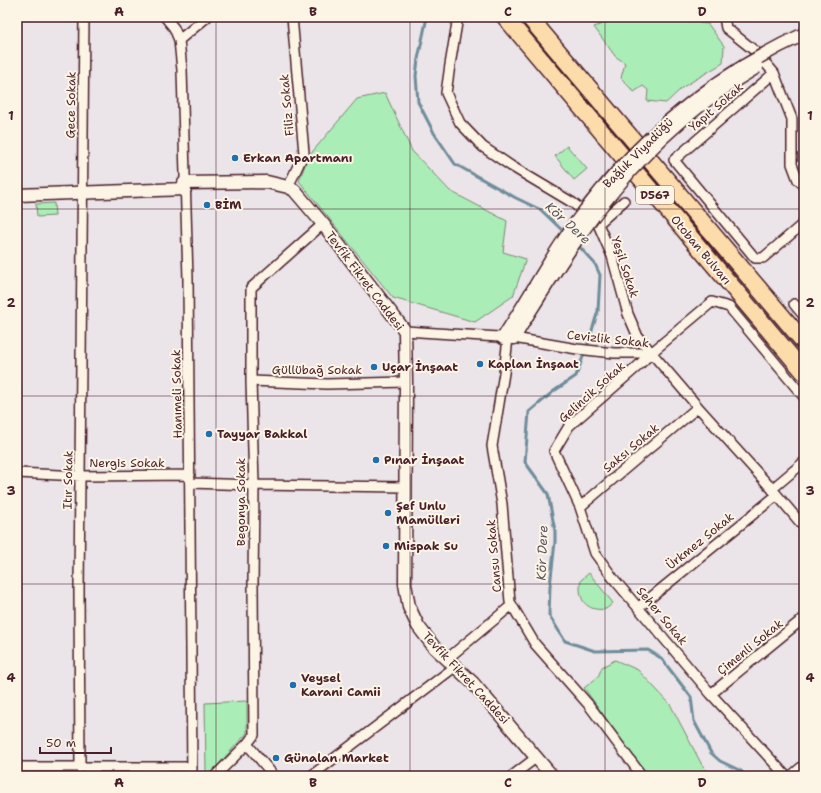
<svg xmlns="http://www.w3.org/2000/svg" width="821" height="793" viewBox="0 0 821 793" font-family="'Shantell Sans',sans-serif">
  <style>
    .green { fill: #aaedb7; stroke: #7a8671 }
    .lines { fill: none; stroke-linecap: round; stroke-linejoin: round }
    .stream { stroke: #6e8c9a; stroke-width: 3 }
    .street-casing { stroke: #4a1f2b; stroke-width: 12 }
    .secondary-casing { stroke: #4a1f2b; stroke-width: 15 }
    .highway-casing { stroke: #4a1f2b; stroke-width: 19 }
    .street { stroke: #fcf5e5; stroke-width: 9 }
    .secondary { stroke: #fcf5e5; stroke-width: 12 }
    .highway { stroke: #fddcac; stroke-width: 16 }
    .secondary-bridge-casing { stroke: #4a1f2b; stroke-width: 15; stroke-linecap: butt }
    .secondary-bridge { stroke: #fcf5e5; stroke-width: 12 }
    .grid { fill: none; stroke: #4a1f2b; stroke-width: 1; stroke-opacity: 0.55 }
    .poi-dot { fill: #1f6fb2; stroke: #fcf5e5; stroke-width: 1.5 }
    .labels { text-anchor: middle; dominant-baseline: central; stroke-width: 4; stroke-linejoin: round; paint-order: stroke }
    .shield { fill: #fcf5e5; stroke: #7f5f63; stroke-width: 1 }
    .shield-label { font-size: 11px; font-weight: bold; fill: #4a1f2b }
    .street-label { font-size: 12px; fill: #4a1f2b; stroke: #fcf5e5 }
    .poi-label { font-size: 12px; font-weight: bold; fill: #4a1f2b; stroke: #fcf5e5; text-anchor: start }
    .water-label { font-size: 13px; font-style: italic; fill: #5c5662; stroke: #fcf5e5 }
    .neatline { fill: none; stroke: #4a1f2b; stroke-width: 1.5 }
    .grid-label { font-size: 13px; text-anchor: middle; font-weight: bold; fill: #4a1f2b }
  </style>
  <rect width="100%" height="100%" fill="#ebe4e8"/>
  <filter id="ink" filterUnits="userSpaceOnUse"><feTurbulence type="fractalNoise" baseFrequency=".025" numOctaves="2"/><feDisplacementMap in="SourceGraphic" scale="8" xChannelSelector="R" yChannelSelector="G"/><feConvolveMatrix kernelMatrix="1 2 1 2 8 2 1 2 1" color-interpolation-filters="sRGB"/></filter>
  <g filter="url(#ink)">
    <path class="green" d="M 619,18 L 696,21 L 700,23 L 708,24 L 724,46 L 723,63 L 683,87 L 666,103 L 647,101 L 648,90 L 643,86 L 634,92 L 621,78 L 625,63 L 615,56 L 594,27 Z
      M 385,93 L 412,151 L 450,191 L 507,221 L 503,252 L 526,259 L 513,296 L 475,322 L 393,298 L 299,181 L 308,157 L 357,99 Z
      M 567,146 L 587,169 L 574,180 L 555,156 Z
      M 54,203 L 55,216 L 37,217 L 36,204 Z
      M 589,573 L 613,603 L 606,609 C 586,612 577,599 581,580 Z
      M 615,660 L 638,670 L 670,704 L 702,765 L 713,776 L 648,776 L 584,688 L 598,677 L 602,667 Z
      M 247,701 L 247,733 L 208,776 L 206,772 L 205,703 Z"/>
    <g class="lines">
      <path class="stream" d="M 427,17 L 418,59 L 416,76 L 418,102 L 434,133 L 455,164 L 516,198 L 541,210 L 566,234
        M 577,244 L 595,264 L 600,275 L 598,311 L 588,343 L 576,376 L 554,391 L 529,412 L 525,462 L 548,494 L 555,531 L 555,542 L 550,586 L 549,615 L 565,641 L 595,651 L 648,650 L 661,658 L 691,697 L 694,721 L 711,753 L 720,761 L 741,771 L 746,776"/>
      <defs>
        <path id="street" d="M 165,17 L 174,28 L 179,40 L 182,70 L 188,279 L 192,776
          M 458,17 L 450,65 L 446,93 L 460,123 L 483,147 L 511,166 L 573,203 L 598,224 L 612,256 L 628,314 L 638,337 L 698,407 L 772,489 L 804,527
          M 724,17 L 726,28 L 755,51 L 774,73 L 792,119 L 792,164 L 798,180 L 804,185
          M 179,40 L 207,17
          M 774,73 L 674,160 L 755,258 L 763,258 L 804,223
          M 288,187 L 304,153 L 292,17
          M 598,224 L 624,201
          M 794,304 L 804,316
          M 405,331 L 514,338 L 577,349 L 614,353 L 651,353
          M 508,338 L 504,373 L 492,446 L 502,504 L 510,602 L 535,644 L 588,704 L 642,776
          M 251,381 L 327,384 L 406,382
          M 17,473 L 81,476 L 190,475
          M 190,483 L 254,485 L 405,487
          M 772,489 L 804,462
          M 580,507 L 698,407
          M 639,607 L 777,495
          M 447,659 L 512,605
          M 711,694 L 804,618
          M 17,767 L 192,767
          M 80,768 L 79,591 L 84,17
          M 215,776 L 247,744
          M 274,776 L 247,744 L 254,735 L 253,586 L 254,485 L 251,381 L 251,288 L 323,224
          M 311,776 L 456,666
          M 512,776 L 537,757
          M 786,776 L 711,694 L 613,578 L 595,553 L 580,507 L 554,451 L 569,426 L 638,366 L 651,353 L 712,302 L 729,307 L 804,397
          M 791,776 L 804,765"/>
        <path id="secondary" d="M 184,183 L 267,182 L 288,187 L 294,190 L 323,224 L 405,331 L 406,382 L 405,584 L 409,607 L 418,626 L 434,647 L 473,683 L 552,776
          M 17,195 L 185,189
          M 503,338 L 518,314
          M 514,338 L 527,316"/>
        <path id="highway" d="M 505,17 L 804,372
          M 529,17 L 804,342"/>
      </defs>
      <use href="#street" class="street-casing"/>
      <use href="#secondary" class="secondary-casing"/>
      <use href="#highway" class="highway-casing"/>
      <use href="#street" class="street"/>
      <use href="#secondary" class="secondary"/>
      <use href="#highway" class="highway"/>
      <defs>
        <path id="secondary-bridge" d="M 518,314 C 538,282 557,247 580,217 C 639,138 715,75 804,34
          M 527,316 C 554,273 582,228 615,189 C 654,141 704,98 757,67"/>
      </defs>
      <use href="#secondary-bridge" class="secondary-bridge-casing"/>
      <use href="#secondary-bridge" class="secondary-bridge"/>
    </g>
  </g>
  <path class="grid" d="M 216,17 L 216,776M 410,17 L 410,776M 605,17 L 605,776M 17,209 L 804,209M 17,396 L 804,396M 17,584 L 804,584"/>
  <g class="poi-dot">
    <circle cx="235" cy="158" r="4"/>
    <circle cx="207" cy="205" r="4"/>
    <circle cx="480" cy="364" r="4"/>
    <circle cx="374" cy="367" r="4"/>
    <circle cx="209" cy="434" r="4"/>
    <circle cx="376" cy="460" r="4"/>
    <circle cx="388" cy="513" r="4"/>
    <circle cx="386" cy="546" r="4"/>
    <circle cx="293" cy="685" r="4"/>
    <circle cx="276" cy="758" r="4"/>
  </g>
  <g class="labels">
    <rect class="shield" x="636" y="186" width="38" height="18" rx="3"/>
    <g class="shield-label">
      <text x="655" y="195">D567</text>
    </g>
    <g class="street-label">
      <text transform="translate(71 105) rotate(-89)">Gece Sokak</text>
      <text transform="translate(287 105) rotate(-95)">Filiz Sokak</text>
      <text transform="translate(716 107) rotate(-41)">Yapıt Sokak</text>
      <text transform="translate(638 153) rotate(-45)">Bağlık Viyadüğü</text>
      <text transform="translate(701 250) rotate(50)">Otoban Bulvarı</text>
      <text transform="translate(625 267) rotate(72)">Yeşil Sokak</text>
      <text transform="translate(365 281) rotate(53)">Tevfik Fikret Caddesi</text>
      <text transform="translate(608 339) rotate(6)">Cevizlik Sokak</text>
      <text x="317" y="370">Güllübağ Sokak</text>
      <text transform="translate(592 392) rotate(-42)">Gelincik Sokak</text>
      <text transform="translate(177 394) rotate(-91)">Hanımeli Sokak</text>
      <text transform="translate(631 448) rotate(-40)">Saksı Sokak</text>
      <text x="127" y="463">Nergis Sokak</text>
      <text transform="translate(68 480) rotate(-89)">Itır Sokak</text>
      <text transform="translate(241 502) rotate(-90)">Begonya Sokak</text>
      <text transform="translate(700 541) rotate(-39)">Ürkmez Sokak</text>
      <text transform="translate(494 556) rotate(-95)">Cansu Sokak</text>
      <text transform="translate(662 616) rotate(50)">Seher Sokak</text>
      <text transform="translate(750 647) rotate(-39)">Çimenli Sokak</text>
      <text transform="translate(466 678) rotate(47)">Tevfik Fikret Caddesi</text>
    </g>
    <g class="poi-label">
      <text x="243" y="158">Erkan Apartmanı</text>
      <text x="215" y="205">BİM</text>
      <text x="488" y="364">Kaplan İnşaat</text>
      <text x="382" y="367">Uçar İnşaat</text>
      <text x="217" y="434">Tayyar Bakkal</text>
      <text x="384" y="460">Pınar İnşaat</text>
      <text x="396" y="506">Şef Unlu<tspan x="396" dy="14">Mamülleri</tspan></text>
      <text x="394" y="546">Mispak Su</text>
      <text x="301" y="678">Veysel<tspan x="301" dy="14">Karani Camii</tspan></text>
      <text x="284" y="758">Günalan Market</text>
    </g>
    <g class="water-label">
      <text transform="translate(568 223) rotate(42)">Kör Dere</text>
      <text transform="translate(542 553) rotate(-88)">Kör Dere</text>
    </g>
  </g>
  <rect width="821" height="793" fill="none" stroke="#fcf5e5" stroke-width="44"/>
  <path d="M40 747v6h71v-6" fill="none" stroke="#4a1f2b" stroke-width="2"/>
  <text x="46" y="747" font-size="12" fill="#4a1f2b" stroke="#fcf5e5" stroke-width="3" paint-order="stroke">50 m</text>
  <rect x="22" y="22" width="777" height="749" class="neatline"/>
  <g class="grid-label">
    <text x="119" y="16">A</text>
    <text x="313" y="16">B</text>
    <text x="508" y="16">C</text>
    <text x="702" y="16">D</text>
    <text x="11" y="120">1</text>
    <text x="810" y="120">1</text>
    <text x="11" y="307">2</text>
    <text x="810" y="307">2</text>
    <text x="11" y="495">3</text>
    <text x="810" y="495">3</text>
    <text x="11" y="682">4</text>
    <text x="810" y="682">4</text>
    <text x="119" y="787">A</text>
    <text x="313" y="787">B</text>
    <text x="508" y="787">C</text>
    <text x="702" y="787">D</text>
  </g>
</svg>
